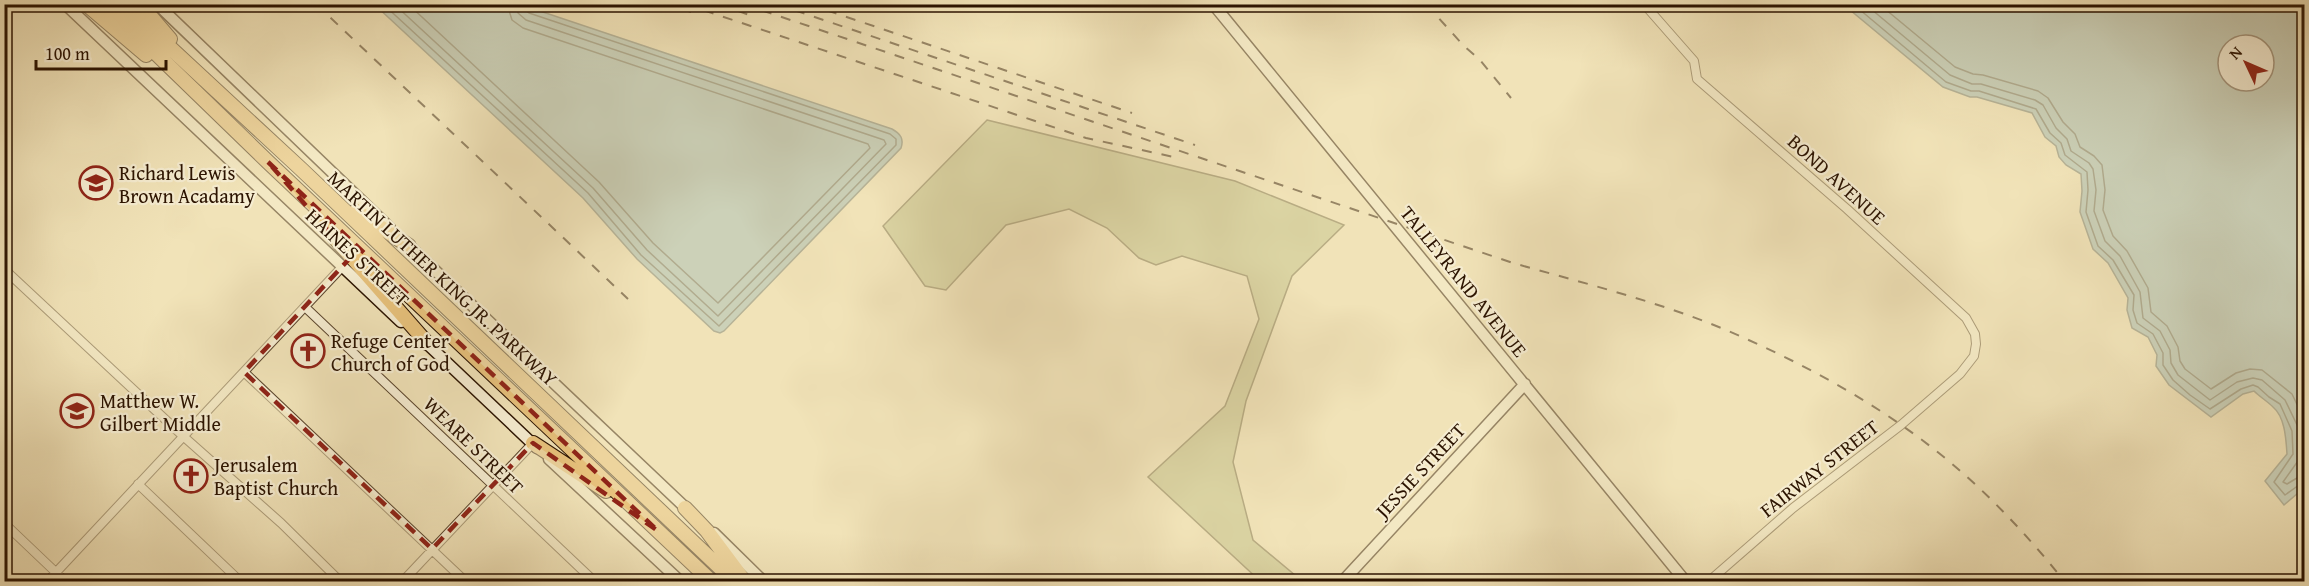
<svg xmlns="http://www.w3.org/2000/svg" width="2309" height="586" viewBox="0 0 2309 586" font-family="'Gentium Book Plus',serif">
  <style>
    .green { fill: #c2c18a; stroke: #766a45; stroke-width: 1.5 }
    .water { fill: #9fbbb9; stroke: #71786f; stroke-width: 1.5; fill-rule: evenodd }
    .lines { fill: none; stroke-linecap: round; stroke-linejoin: round }
    .shore { stroke: #65675c; stroke-width: 1.5 }
    .street-casing { stroke: #5c472e; stroke-width: 10 }
    .secondary-casing { stroke: #2b1300; stroke-width: 13 }
    .highway-casing { stroke: #2b1300; stroke-width: 16 }
    .street { stroke: #f6edd1; stroke-width: 8 }
    .secondary { stroke: #f6edd1; stroke-width: 10 }
    .highway { stroke: #e8c27c; stroke-width: 14 }
    .rail { stroke: #2b1300; stroke-width: 2; stroke-dasharray: 10 10; stroke-linecap: butt }
    .marked { fill: none; stroke: #8f2418; stroke-width: 4.5; stroke-dasharray: 12 8; stroke-linejoin: round }
    .labels { text-anchor: middle; dominant-baseline: central; stroke-width: 4.5; stroke-linejoin: round; paint-order: stroke }
    .poi-label { font-size: 20px; fill: #2b1300; stroke: #f6edd1; text-anchor: start }
    .street-label { font-size: 20px; fill: #2b1300; stroke: #f6edd1 }
  </style>
  <rect width="100%" height="100%" fill="#f1e3b8"/>
  <filter id="stains"><feTurbulence type="fractalNoise" baseFrequency=".00333" numOctaves="4"/><feColorMatrix values="0 0 0 0 .2 0 0 0 0 .09 0 0 0 0 .02 0 0 0 .5 -.17"/></filter>
  <radialGradient id="worn" r=".72"><stop offset=".6" stop-color="#630" stop-opacity="0"/><stop offset="1" stop-color="#630" stop-opacity=".3"/></radialGradient>
  <path class="green" d="M 987,120 L 1235,181 L 1344,225 L 1292,276 L 1246,401 L 1233,462 L 1253,540 L 1302,581 L 1260,581 L 1148,477 L 1225,406 L 1259,319 L 1247,276 L 1182,256 L 1156,265 L 1139,258 L 1107,228 L 1069,209 L 1006,225 L 946,290 L 925,286 L 883,226 Z"/>
  <path class="water" d="M 375,5 L 522,5 L 892,129 C 901,134 904,139 901,148 L 724,331 L 720,333 L 714,331 L 637,259 L 583,198 Z
    M 1844,5 L 2304,5 L 2304,488 L 2284,505 L 2265,481 L 2287,454 C 2286,439 2285,417 2273,407 C 2267,401 2260,397 2254,391 L 2243,394 L 2211,417 L 2169,385 L 2156,366 L 2157,355 L 2148,337 L 2132,328 L 2127,310 L 2128,298 L 2108,263 L 2093,249 L 2080,212 L 2082,191 L 2081,174 L 2066,165 L 2059,157 L 2056,146 L 2045,137 L 2032,113 L 1977,97 L 1970,97 L 1943,87 ZM 2228,45 L 2264,45 L 2264,81 L 2228,81 Z"/>
  <g class="lines">
    <path class="shore" d="M 383,4 L 588,193 L 641,255 L 719,326 L 896,145 L 896,139 L 890,134 L 529,13 L 525,10 L 524,4
      M 394,4 L 593,188 L 647,250 L 718,316 L 886,144 L 884,140 L 526,20 L 518,13 L 517,4
      M 408,4 L 599,182 L 653,243 L 718,303 L 870,148 L 868,144 L 523,28 L 512,20 L 507,4
      M 1853,4 L 1946,82 L 1971,91 L 1979,91 L 2036,109 L 2050,133 L 2061,143 L 2065,155 L 2087,172 L 2088,190 L 2086,212 L 2098,246 L 2113,260 L 2134,295 L 2133,310 L 2137,323 L 2153,334 L 2163,353 L 2163,365 L 2173,380 L 2190,395 L 2210,409 L 2241,389 L 2253,385 L 2258,387 L 2269,397 L 2280,404 L 2292,431 L 2293,454 L 2274,482 L 2285,495 L 2299,485 L 2304,484
      M 1865,4 L 1950,75 L 1972,84 L 1981,84 L 2035,100 L 2043,105 L 2056,128 L 2067,139 L 2071,151 L 2089,163 L 2093,169 L 2096,190 L 2094,211 L 2105,241 L 2120,256 L 2140,292 L 2143,318 L 2160,331 L 2170,350 L 2171,363 L 2178,375 L 2210,400 L 2237,382 L 2253,378 L 2262,380 L 2285,400 L 2299,429 L 2300,453 L 2298,461 L 2283,482 L 2287,484 L 2297,478 L 2304,476
      M 1879,4 L 1955,67 L 1973,74 L 1983,75 L 2038,91 L 2048,98 L 2063,122 L 2075,134 L 2080,147 L 2094,156 L 2102,165 L 2105,190 L 2103,210 L 2113,236 L 2127,251 L 2148,288 L 2151,312 L 2167,326 L 2178,347 L 2180,361 L 2185,369 L 2211,389 L 2236,373 L 2250,369 L 2262,370 L 2292,394 L 2304,419"/>
    <defs>
      <path id="street" d="M 1644,4 L 1694,61 L 1697,79 L 1847,209 L 1966,318 L 1975,334 L 1976,344 L 1974,356 L 1960,374 L 1901,425 L 1793,508 L 1708,582
        M 4,269 L 183,436 L 281,523 L 341,582
        M 305,307 L 595,582
        M 244,372 L 466,582
        M 138,484 L 241,582
        M 4,523 L 66,582
        M 47,582 L 342,267
        M 402,582 L 533,443"/>
      <path id="secondary" d="M 65,4 L 401,322
        M 157,4 L 390,228
        M 1213,4 L 1686,582
        M 404,241 L 691,513
        M 422,339 L 537,448
        M 549,459 L 681,582
        M 714,533 L 764,582
        M 1342,582 L 1525,384"/>
      <path id="highway" d="M 86,4 L 146,55
        M 105,4 L 268,162 L 712,582
        M 123,4 L 301,169 L 735,582
        M 140,4 L 170,39
        M 356,211 L 409,246
        M 319,220 L 427,343
        M 533,443 L 606,491
        M 685,508 L 707,531 L 745,582"/>
    </defs>
    <use href="#street" class="street-casing"/>
    <use href="#secondary" class="secondary-casing"/>
    <use href="#highway" class="highway-casing"/>
    <use href="#street" class="street"/>
    <use href="#secondary" class="secondary"/>
    <use href="#highway" class="highway"/>
    <path class="rail" d="M 316,4 L 628,299
      M 669,4 L 691,12
      M 685,4 L 1086,138 L 1174,157
      M 719,4 L 752,16
      M 743,4 L 1513,263 C 1590,285 1669,304 1742,337 C 1814,369 1884,408 1945,458 C 1989,494 2029,537 2065,582
      M 776,4 L 1195,145
      M 808,4 L 1132,113
      M 1426,4 L 1463,45 L 1480,60 L 1511,98"/>
  </g>
  <path d="M0 0H2309V586H0ZM 268,162 L 658,531 L 533,443 L 432,549 L 244,372 L 351,257 Z" fill="#f1e3b8" fill-opacity=".55" fill-rule="evenodd"/>
  <path class="marked" d="M 268,162 L 658,531 L 533,443 L 432,549 L 244,372 L 351,257 Z"/>
  <defs>
    <symbol id="school-ring" viewBox="-11 -11 22 22"><circle r="9.5" fill="#f6edd1" stroke="#8f2418" stroke-width="1.5"/><path d="M0-5L7-2L0 1L-7-2ZM-4 1L0 2.5L4 1V4Q0 6-4 4Z" fill="#8f2418"/></symbol>
    <symbol id="church-ring" viewBox="-11 -11 22 22"><circle r="9.5" fill="#f6edd1" stroke="#8f2418" stroke-width="1.5"/><path d="M-1.2-6h2.4v3.5h3.3v2.4h-3.3V6h-2.4V-.1h-3.3v-2.4h3.3Z" fill="#8f2418"/></symbol>
  </defs>
  <g fill-rule="evenodd">
    <use href="#school-ring" x="77" y="164" width="38" height="38"/>
    <use href="#church-ring" x="289" y="332" width="38" height="38"/>
    <use href="#school-ring" x="58" y="392" width="38" height="38"/>
    <use href="#church-ring" x="172" y="457" width="38" height="38"/>
  </g>
  <g class="labels">
    <g class="poi-label">
      <text x="119" y="172">Richard Lewis<tspan x="119" dy="23">Brown Acadamy</tspan></text>
      <text x="331" y="340">Refuge Center<tspan x="331" dy="23">Church of God</tspan></text>
      <text x="100" y="400">Matthew W.<tspan x="100" dy="23">Gilbert Middle</tspan></text>
      <text x="214" y="464">Jerusalem<tspan x="214" dy="23">Baptist Church</tspan></text>
    </g>
    <g class="street-label">
      <text transform="translate(1837 179) rotate(42)">BOND AVENUE</text>
      <text transform="translate(358 257) rotate(43)">HAINES STREET</text>
      <text transform="translate(443 278) rotate(43)">MARTIN LUTHER KING JR. PARKWAY</text>
      <text transform="translate(1464 281) rotate(51)">TALLEYRAND AVENUE</text>
      <text transform="translate(474 445) rotate(44)">WEARE STREET</text>
      <text transform="translate(1819 468) rotate(-38)">FAIRWAY STREET</text>
      <text transform="translate(1420 470) rotate(-47)">JESSIE STREET</text>
    </g>
  </g>
  <rect width="2309" height="586" fill="none" stroke="#f1e3b8" stroke-width="24"/>
  <rect x="6" y="6" width="2297" height="574" fill="none" stroke="#2b1300" stroke-width="3"/>
  <rect x="12" y="12" width="2285" height="562" fill="none" stroke="#2b1300" stroke-width="1.5"/>
  <g transform="translate(2246 63) rotate(314)"><circle r="28" fill="#f6edd1" stroke="#a5967d" stroke-width="1.5"/>
  <path d="M0-4.5L10 22L0 15L-10 22Z" fill="#8f2418"/>
  <text y="-9" font-size="16" font-weight="bold" text-anchor="middle" fill="#2b1300">N</text>
  </g>
  <path d="M36 60v9h130v-9" fill="none" stroke="#2b1300" stroke-width="3"/>
  <text x="45" y="60" font-size="18" fill="#2b1300" stroke="#f6edd1" stroke-width="4.5" paint-order="stroke">100 m</text>
  <rect width="100%" height="100%" filter="url(#stains)"/>
  <rect width="100%" height="100%" fill="url(#worn)"/>
</svg>
